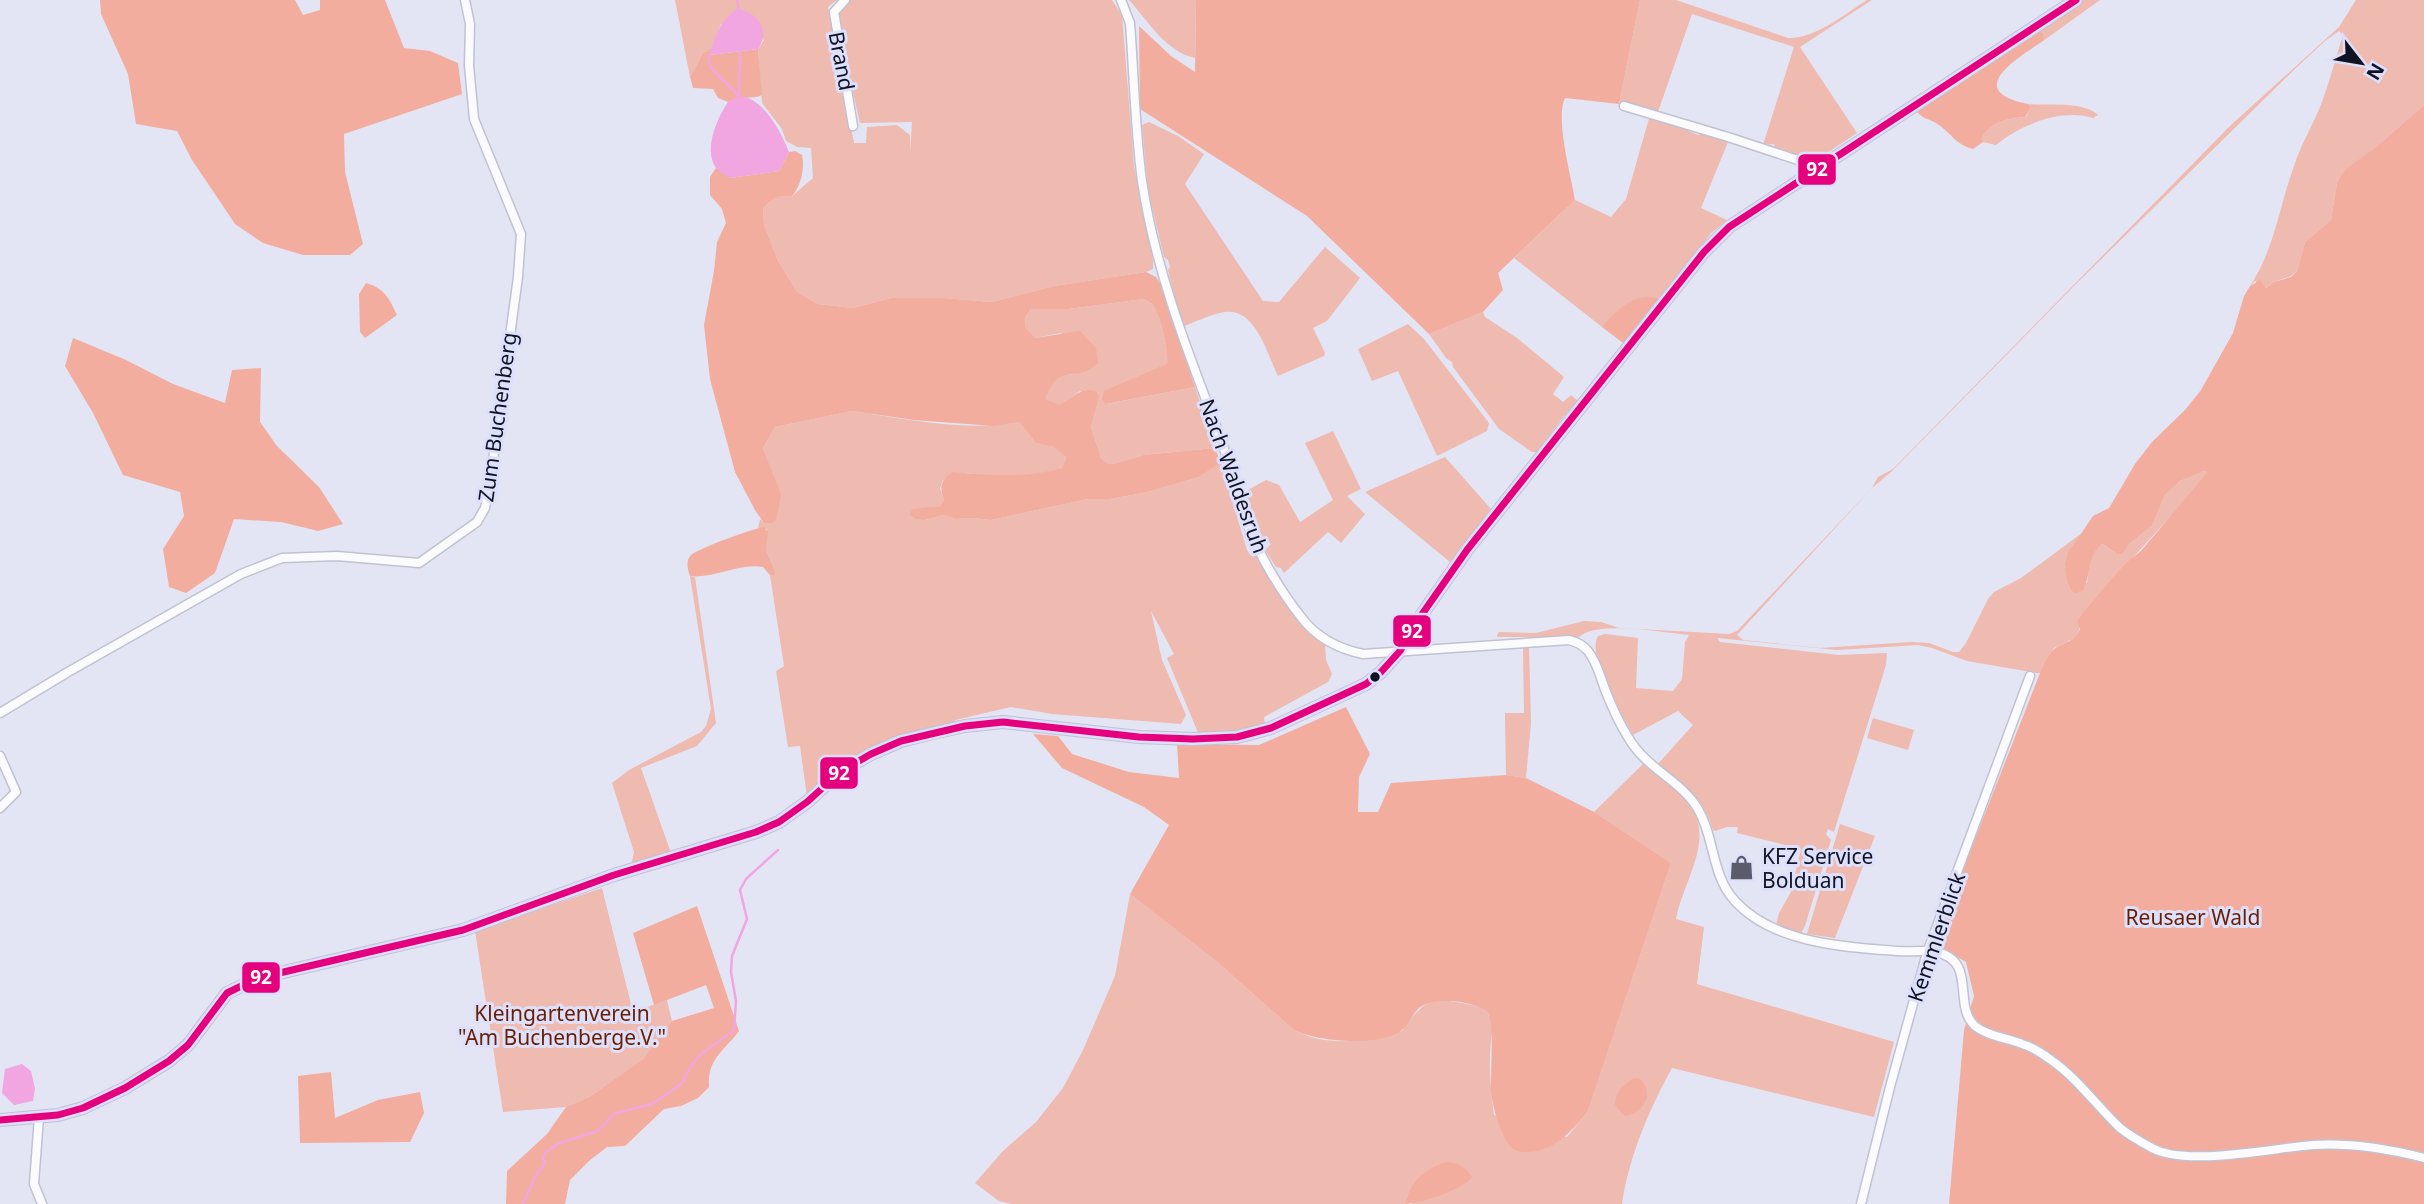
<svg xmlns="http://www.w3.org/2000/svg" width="2424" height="1204" viewBox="0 0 2424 1204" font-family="'Noto Sans',sans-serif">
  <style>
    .green { fill: #efbaaf }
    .forest { fill: #f2ad9e }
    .water { fill: #f1a5e1 }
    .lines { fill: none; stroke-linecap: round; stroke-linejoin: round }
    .stream { stroke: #f1a5e1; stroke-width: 2.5 }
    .street-casing { stroke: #c0c2d1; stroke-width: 11 }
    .secondary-casing { stroke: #c0c2d1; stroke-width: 14 }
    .street { stroke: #fbfbfd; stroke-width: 8 }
    .secondary { stroke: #fbfbfd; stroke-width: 10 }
    .bus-1-casing { stroke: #dce0fb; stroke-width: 12 }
    .bus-1 { stroke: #e5007d; stroke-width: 7 }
    .bus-dot { fill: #111322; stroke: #dce0fb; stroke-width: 2.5 }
    .labels { text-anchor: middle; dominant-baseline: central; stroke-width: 6; stroke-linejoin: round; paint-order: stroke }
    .street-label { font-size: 21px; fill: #111322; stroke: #dce0fb }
    .poi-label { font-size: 21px; fill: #111322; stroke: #dce0fb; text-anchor: start }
    .park-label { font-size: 21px; fill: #6b1d00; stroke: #dce0fb }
    .line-badge { stroke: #dce0fb; stroke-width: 2.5 }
    .badge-label { font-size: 19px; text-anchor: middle; font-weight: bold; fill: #fff }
  </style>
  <rect width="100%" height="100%" fill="#e3e5f4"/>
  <path class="green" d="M 675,0 L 837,0 L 828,7 L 854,143 L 866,143 L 867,127 L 897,125 L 910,135 L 910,153 L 912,122 L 860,123 L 835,13 L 842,4 L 849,0 L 1112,0 L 1122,15 L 1134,166 L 1153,260 L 1153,269 L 1146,272 L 1054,286 L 992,302 L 944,298 L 891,298 L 853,308 L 818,304 L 797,292 L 778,261 L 764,224 L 763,208 L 776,197 L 792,196 L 813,178 L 811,148 L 797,147 L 786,141 L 782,129 L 762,103 L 758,49 L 764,40 L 721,24 L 712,48 L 703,53 L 690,77 Z
    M 1129,0 L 1196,0 L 1195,58 C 1166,52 1148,21 1129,0 Z
    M 1640,0 L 1676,0 L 1788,38 C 1815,39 1845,14 1867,0 L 1872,0 L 1800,47 L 1857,133 L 1815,161 L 1776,150 L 1774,144 L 1763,145 L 1794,47 L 1692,14 L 1658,112 L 1627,102 L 1619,104 Z
    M 2084,0 L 2100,0 L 2043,41 L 2043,34 L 2032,33 Z
    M 2356,0 L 2424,0 L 2424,105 L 2376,147 L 2346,170 L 2337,182 L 2331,220 L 2305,242 L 2297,271 L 2291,276 L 2274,282 L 2266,288 L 2255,281 L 2250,286 C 2275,248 2279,207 2294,166 C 2301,144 2314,123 2322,102 C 2330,80 2336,57 2343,35 L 2339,31 L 2325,41 L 2297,67 L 2078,282 L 1891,472 L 1872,488 L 1737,635 L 1743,640 L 1820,648 L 1912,642 L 1929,643 L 1953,652 L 1959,652 L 1966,643 L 1988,599 L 1994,592 L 2021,578 L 2082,533 L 2069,553 L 2087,584 C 2089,570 2089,554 2101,544 L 2117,554 L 2122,553 L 2130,543 L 2152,526 L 2165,495 L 2180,481 L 2205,471 L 2208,474 L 2201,483 L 2084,611 L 2077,637 L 2054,648 L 2040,673 L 2037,673 L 1967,661 L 1932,648 L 1918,645 L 1837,650 L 1717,638 L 1720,642 L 1839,655 L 1887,653 L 1886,665 L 1834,832 L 1828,829 L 1826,834 L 1831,840 L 1805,926 L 1801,933 L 1795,933 L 1776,925 L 1779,913 L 1791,892 L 1801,849 L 1737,833 L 1738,827 L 1727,827 L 1715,831 L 1713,830 C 1705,800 1680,783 1657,765 L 1693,725 L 1678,711 L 1633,735 C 1622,714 1586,658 1598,636 L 1605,634 L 1638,638 L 1636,688 L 1673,691 L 1682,679 L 1685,642 L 1689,635 C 1663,633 1598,620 1579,637 L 1497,637 L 1497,635 L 1499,632 L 1536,633 L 1584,621 L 1601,622 L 1619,628 L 1729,634 L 1737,631 L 1872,488 L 1878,477 L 1893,469 L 2230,126 L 2339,27 Z
    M 2028,104 C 2048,106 2084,101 2098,115 L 2093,118 C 2061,108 2020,125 1996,145 L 1983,142 L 1982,137 C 1991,122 2009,118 2026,117 L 2031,108 Z
    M 1650,115 L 1687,127 L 1688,131 L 1698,135 L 1702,133 L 1728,142 L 1701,208 L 1727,220 L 1711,233 L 1661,298 C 1640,296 1616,311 1602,327 L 1514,258 L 1575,200 L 1611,217 L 1626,199 Z
    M 1149,122 L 1178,136 L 1204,154 L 1185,184 L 1263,301 L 1279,302 L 1325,247 L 1360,278 L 1327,321 L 1313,328 L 1325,353 L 1324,356 L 1278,376 C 1267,354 1256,308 1225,312 C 1211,314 1195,322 1182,327 L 1168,270 L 1170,267 L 1168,260 L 1164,257 L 1148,190 L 1142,125 Z
    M 1144,299 C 1147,301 1151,302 1154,306 C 1160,312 1166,347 1169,358 L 1167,365 L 1102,400 L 1107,404 L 1195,387 L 1215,448 L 1143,455 L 1114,464 L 1107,463 L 1101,458 L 1091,427 L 1099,398 L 1080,391 L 1059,406 L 1046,399 L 1050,385 L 1060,375 L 1076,374 L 1061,333 L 1035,338 L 1026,330 L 1025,318 L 1032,308 L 1068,309 Z
    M 1483,312 L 1485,317 L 1517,338 L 1564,377 L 1553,394 L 1563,402 L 1571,395 L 1578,401 L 1563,417 L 1537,452 L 1532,452 L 1499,429 L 1453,367 L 1452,362 L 1446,358 L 1429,334 Z
    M 1408,324 L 1424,339 L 1489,423 L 1487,431 L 1437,456 L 1398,371 L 1372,381 L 1358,349 Z
    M 852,411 C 906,419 965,432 1019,422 L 1036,443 L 1053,447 L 1066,457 L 1062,468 L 1042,474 L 997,477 L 967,473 L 943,480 L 940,488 L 944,500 L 940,506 L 932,507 L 925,520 L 944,515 L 956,519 L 973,518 L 991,520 L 1088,499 L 1110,499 L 1148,492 L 1199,477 L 1221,463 L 1247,550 L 1251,556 L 1257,554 C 1276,588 1294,620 1325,645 L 1326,660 L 1332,674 L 1328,682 L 1264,717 L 1265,726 L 1239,732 L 1199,735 L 1167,658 L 1174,654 L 1151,611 L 1162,660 L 1186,715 L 1181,724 L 1052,714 L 1011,707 L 955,720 L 955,723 C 925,731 895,737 867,751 C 844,761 825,780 807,797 L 800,746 L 788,747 L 776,671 L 784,666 L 770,575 L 774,576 L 776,573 L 766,550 L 767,529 L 758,528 L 760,519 L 764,523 L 780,495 L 763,448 L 775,427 Z
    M 1333,431 L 1361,489 L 1347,496 L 1365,514 L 1341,543 L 1328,532 L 1284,573 L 1281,568 L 1276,567 L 1265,550 L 1271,544 L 1268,541 L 1262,545 L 1254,531 L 1243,496 L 1246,491 L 1266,480 L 1279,485 L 1300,522 L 1333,500 L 1305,443 Z
    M 1445,457 L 1491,509 L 1450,562 L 1365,492 Z
    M 690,576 L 695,577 L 716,723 L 697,746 L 641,768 L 671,853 L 631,865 L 634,852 L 612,783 L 629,770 L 701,732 L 706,726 L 711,709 Z
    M 1529,647 L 1531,723 L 1526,778 L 1506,775 L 1505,713 L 1524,713 L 1523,648 Z
    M 1873,718 L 1914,730 L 1908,750 L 1867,738 Z
    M 1643,764 C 1654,775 1669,783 1681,794 C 1721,833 1685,875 1676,919 L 1704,927 L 1697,984 L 1894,1042 L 1874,1117 L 1672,1068 C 1649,1110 1629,1156 1622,1204 L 1411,1204 L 1421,1200 L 1408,1195 L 1405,1204 L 1012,1204 L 999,1201 L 975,1183 L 1003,1151 L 1036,1122 L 1063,1088 L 1083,1050 L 1115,976 L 1130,894 L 1216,961 L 1294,1030 C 1330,1049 1366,1040 1402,1031 C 1419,1009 1424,997 1455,1002 C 1467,1004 1483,1005 1490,1016 C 1495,1024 1491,1034 1491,1043 C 1488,1066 1491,1091 1494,1115 L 1567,1137 L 1588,1111 L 1671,863 L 1594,812 Z
    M 1840,824 L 1875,836 L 1835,938 L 1807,934 Z
    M 602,888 L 633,1012 L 667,1000 L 672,1021 L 643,1059 L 589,1097 L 566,1107 L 503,1112 L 475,931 Z"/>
  <path class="forest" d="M 100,0 L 295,0 L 303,15 L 320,10 L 320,0 L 385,0 L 404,48 L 430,51 L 458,63 L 462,94 L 344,134 L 345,172 L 363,244 L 350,255 L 303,255 L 263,243 L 235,224 L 192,160 L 177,131 L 136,124 L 128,74 L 101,14 Z
    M 1196,0 L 1640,0 L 1619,104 L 1565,98 C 1555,118 1571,176 1575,200 L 1498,273 L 1503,290 L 1483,312 L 1429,334 L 1307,216 L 1140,109 L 1139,26 L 1171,56 L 1195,72 Z
    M 2039,31 L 2043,34 L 2043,41 C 2016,59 1963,91 2028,104 L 2031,108 L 2025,117 C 2009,118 1991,122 1982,137 L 1983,142 L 1973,149 C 1954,144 1952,133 1936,123 C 1929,119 1923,119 1917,112 L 1921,105 L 2032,33 Z
    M 712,48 L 710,55 L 758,49 L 762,95 C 753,100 741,95 728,102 L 718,98 L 713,89 L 693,88 L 690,77 L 703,53 Z
    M 2424,105 L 2424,1204 L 1949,1204 L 1964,1030 L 1974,996 L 1966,962 L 1934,944 L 2040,673 C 2044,665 2049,652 2057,647 C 2067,641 2075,642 2080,629 L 2077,622 L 2084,611 L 2126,563 L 2141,551 L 2207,473 L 2205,471 L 2180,481 L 2165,495 L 2152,526 L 2130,543 L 2122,554 L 2117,554 L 2102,544 C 2086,556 2092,576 2082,591 L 2075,593 L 2071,590 L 2067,580 L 2065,564 L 2068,553 L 2093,516 L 2109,508 L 2135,464 L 2152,442 L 2185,410 L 2201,390 L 2233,333 L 2244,296 L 2250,286 L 2260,280 L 2266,288 L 2274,282 L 2291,277 L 2297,271 L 2305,242 L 2331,220 L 2337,182 L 2346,169 L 2376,147 Z
    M 795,151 L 802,155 C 805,168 801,186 792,196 L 776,197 L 763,208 L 764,224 L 778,261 L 797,292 L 818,304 L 853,308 L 891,298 L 944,298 L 992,302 L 1054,286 L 1146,272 L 1156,277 L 1161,285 L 1195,387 L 1106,404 L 1102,400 L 1104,391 L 1167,364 C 1170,357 1160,312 1153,305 C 1151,302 1147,301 1144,299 L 1068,309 L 1031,309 L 1025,318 L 1026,329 L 1035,338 L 1080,331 L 1096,348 L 1098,363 C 1075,385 1058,360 1046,399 L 1059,405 C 1072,399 1082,385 1097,392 L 1099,398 L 1091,427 L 1101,458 L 1107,463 L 1114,464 L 1143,455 L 1215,448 L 1221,463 L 1199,477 L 1148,492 L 1110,499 L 1088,499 L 991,520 L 973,518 L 956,519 L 944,515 L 925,520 L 916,519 L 910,515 L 912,509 L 940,506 L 944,500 C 939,486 941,481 952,472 C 990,475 1025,479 1062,468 L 1066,457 L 1053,447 L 1036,443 L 1019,422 L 994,426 L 914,420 L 852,411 L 775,427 L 763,448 L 781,495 L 776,520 L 771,523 L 764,523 L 755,510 L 735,472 L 710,379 L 704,325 L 714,271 L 717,242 L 726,223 L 722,209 L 710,195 L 710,177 L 716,168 L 730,178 L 779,171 L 789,152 Z
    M 366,283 C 384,288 389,298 397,315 L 365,338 L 360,332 L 359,294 Z
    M 1646,297 L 1661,298 L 1629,340 L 1623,343 L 1602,327 C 1615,312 1627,299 1646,297 Z
    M 73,338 L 126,360 L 173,384 L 225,403 L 232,370 L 261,368 L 260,422 L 277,446 L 319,487 L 343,524 L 318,531 L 281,522 L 234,519 L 215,573 L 186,593 L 169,587 L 163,549 L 184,516 L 180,492 L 123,475 L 93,413 L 65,366 Z
    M 764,527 L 768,532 L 766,550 L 776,573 L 774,576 L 770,575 L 763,567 C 738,563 715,579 690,576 C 688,570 685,561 691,555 C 700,548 751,529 764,527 Z
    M 1346,707 L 1370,754 L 1359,777 L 1358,812 L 1378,812 L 1391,783 L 1506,775 L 1526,778 L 1594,812 L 1671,863 L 1588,1111 C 1572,1131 1552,1154 1523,1152 C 1511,1151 1506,1142 1502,1132 C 1496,1118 1493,1106 1491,1091 C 1490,1076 1495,1021 1488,1013 C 1475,1000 1431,996 1418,1009 C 1412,1015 1409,1025 1402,1030 C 1381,1047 1317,1042 1294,1030 L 1216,961 L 1130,894 L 1169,825 L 1144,807 L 1062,768 L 1033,734 L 1058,736 L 1072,754 L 1129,772 L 1179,778 L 1177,744 L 1259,745 Z
    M 697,906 L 739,1031 C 724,1051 707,1059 709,1087 L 698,1098 L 681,1106 L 664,1109 L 625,1146 L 607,1147 L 589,1161 L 570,1180 L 565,1204 L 506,1204 L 507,1171 L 547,1134 L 566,1107 L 589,1097 L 643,1059 L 672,1021 L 714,1008 L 706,985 L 654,1005 L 633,933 Z
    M 331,1072 L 335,1118 L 378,1100 L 420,1092 L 424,1113 L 410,1142 L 300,1143 L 298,1076 Z
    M 1634,1078 L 1640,1079 C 1655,1093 1644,1113 1625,1116 L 1615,1105 C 1616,1091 1623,1085 1634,1078 Z
    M 1446,1162 C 1458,1163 1465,1166 1472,1177 C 1464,1189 1420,1204 1405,1204 C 1412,1180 1423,1170 1446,1162 Z"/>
  <path class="water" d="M 738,9 C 759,13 770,31 758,49 L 709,55 C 716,37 720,18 738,9 Z
    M 739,96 C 763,97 781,132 789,152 L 779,171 L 730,178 C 727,176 719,172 716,168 C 703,150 717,118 728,102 Z
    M 22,1064 L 31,1071 L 35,1089 L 33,1101 L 14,1105 L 2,1093 L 5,1069 Z"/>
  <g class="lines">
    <path class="stream" d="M 737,0 L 738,9
      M 709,55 L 710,67 L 739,96
      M 739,96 L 740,51
      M 523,1204 L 536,1175 L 545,1162 L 543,1158 L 546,1152 L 557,1144 L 598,1131 L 614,1114 L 651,1104 L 663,1097 L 682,1083 L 691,1066 L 700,1055 L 734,1030 L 736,1001 L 731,972 L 732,956 L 747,919 L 740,890 L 746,879 L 778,850"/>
    <defs>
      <path id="street" d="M 845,0 L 834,12 L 853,126
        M 1121,0 L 1130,23 C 1134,76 1135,129 1142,181 C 1155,269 1188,353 1219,434 C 1230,464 1237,495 1248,525 C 1259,555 1281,592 1301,617 C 1316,637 1339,649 1363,654 L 1569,640 C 1577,642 1583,645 1588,651 C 1597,662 1601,679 1606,692 C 1612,707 1619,723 1628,737 C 1646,769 1682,781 1698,809 C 1715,838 1711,875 1735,901 C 1773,943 1844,947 1897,951 C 1909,952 1926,950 1936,952 C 1978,961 1952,1005 1975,1026 C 1987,1036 2007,1038 2022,1044 C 2032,1047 2043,1054 2051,1060 C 2077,1078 2096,1105 2119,1127 C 2128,1135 2141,1142 2152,1148 C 2186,1167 2273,1148 2313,1145 C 2349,1143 2389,1149 2424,1158
        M 1624,106 L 1728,137 L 1819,167
        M 0,713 L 68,672 L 241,574 L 282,558 L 337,556 L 419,563 L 477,522 L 485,508 L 490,482 L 518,277 L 521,234 L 474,119 L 469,65 L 470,24 L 465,0
        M 0,756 L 16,792 L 0,808
        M 39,1117 L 34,1184 L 42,1204
        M 1861,1204 L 1890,1087 L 1927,953 L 2030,676"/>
      <path id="secondary" d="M 0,1120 L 58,1115 L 83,1108 L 125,1088 L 169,1061 L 188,1045 L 227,993 L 258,978 L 463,930 L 614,875 L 756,832 L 779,822 L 807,802 L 840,772 L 871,754 L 901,741 L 933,733 L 965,726 L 1003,722 L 1139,737 L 1193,739 L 1237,737 L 1271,728 L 1366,684 L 1381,672 L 1400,651 L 1418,620 L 1467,550 L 1704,252 L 1729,227 L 2076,0"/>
    </defs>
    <use href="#street" class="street-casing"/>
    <use href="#secondary" class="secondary-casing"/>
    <use href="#street" class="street"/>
    <use href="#secondary" class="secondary"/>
    <defs>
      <path id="bus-1" d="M 0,1120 L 58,1115 L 83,1108 L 125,1088 L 169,1061 L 188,1045 L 227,993 L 258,978 L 463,930 L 614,875 L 756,832 L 779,822 L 807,802 L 840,772 L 871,754 L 901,741 L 965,726 L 1003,722 L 1139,737 L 1193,739 L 1237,737 L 1271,728 L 1366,684 L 1381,672 L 1400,651 L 1418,620 L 1467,550 L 1704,252 L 1729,227 L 2076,0"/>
    </defs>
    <use href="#bus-1" class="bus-1-casing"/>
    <use href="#bus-1" class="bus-1"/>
  </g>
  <defs>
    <symbol id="shop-bare" viewBox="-9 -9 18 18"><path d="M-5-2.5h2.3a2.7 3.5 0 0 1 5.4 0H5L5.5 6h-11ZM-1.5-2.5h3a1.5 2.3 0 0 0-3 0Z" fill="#5a5c6c" stroke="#dce0fb" stroke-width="2.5" paint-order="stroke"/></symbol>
  </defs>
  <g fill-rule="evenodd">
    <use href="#shop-bare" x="1724" y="850" width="35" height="35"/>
  </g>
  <circle class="bus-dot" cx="1375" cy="677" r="6"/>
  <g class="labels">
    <g class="street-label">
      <text transform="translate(842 61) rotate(79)">Brand</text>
      <text transform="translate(497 417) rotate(-82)">Zum Buchenberg</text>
      <text transform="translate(1234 476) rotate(70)">Nach Waldesruh</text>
      <text transform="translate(1936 937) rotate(-71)">Kemmlerblick</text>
    </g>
    <g class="poi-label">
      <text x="1762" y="856">KFZ Service<tspan x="1762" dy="24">Bolduan</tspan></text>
    </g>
    <g class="park-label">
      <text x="2193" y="917">Reusaer Wald</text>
      <text x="562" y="1013">Kleingartenverein<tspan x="562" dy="24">"Am Buchenberge.V."</tspan></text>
    </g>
  </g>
  <g class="line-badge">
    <rect x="1797" y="153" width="40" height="33" rx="7" fill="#e5007d"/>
    <rect x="1392" y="614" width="40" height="34" rx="7" fill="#e5007d"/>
    <rect x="819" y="756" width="40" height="34" rx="7" fill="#e5007d"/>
    <rect x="241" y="961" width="40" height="33" rx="7" fill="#e5007d"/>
  </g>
  <g class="badge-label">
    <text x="1817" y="176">92</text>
    <text x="1412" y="638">92</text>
    <text x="839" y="780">92</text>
    <text x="261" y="984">92</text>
  </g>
  <g transform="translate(2361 63) rotate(121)" stroke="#dce0fb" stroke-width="5" paint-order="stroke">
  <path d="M0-5L12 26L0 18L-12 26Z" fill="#111322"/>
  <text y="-10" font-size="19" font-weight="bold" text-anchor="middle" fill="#111322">N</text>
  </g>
</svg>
